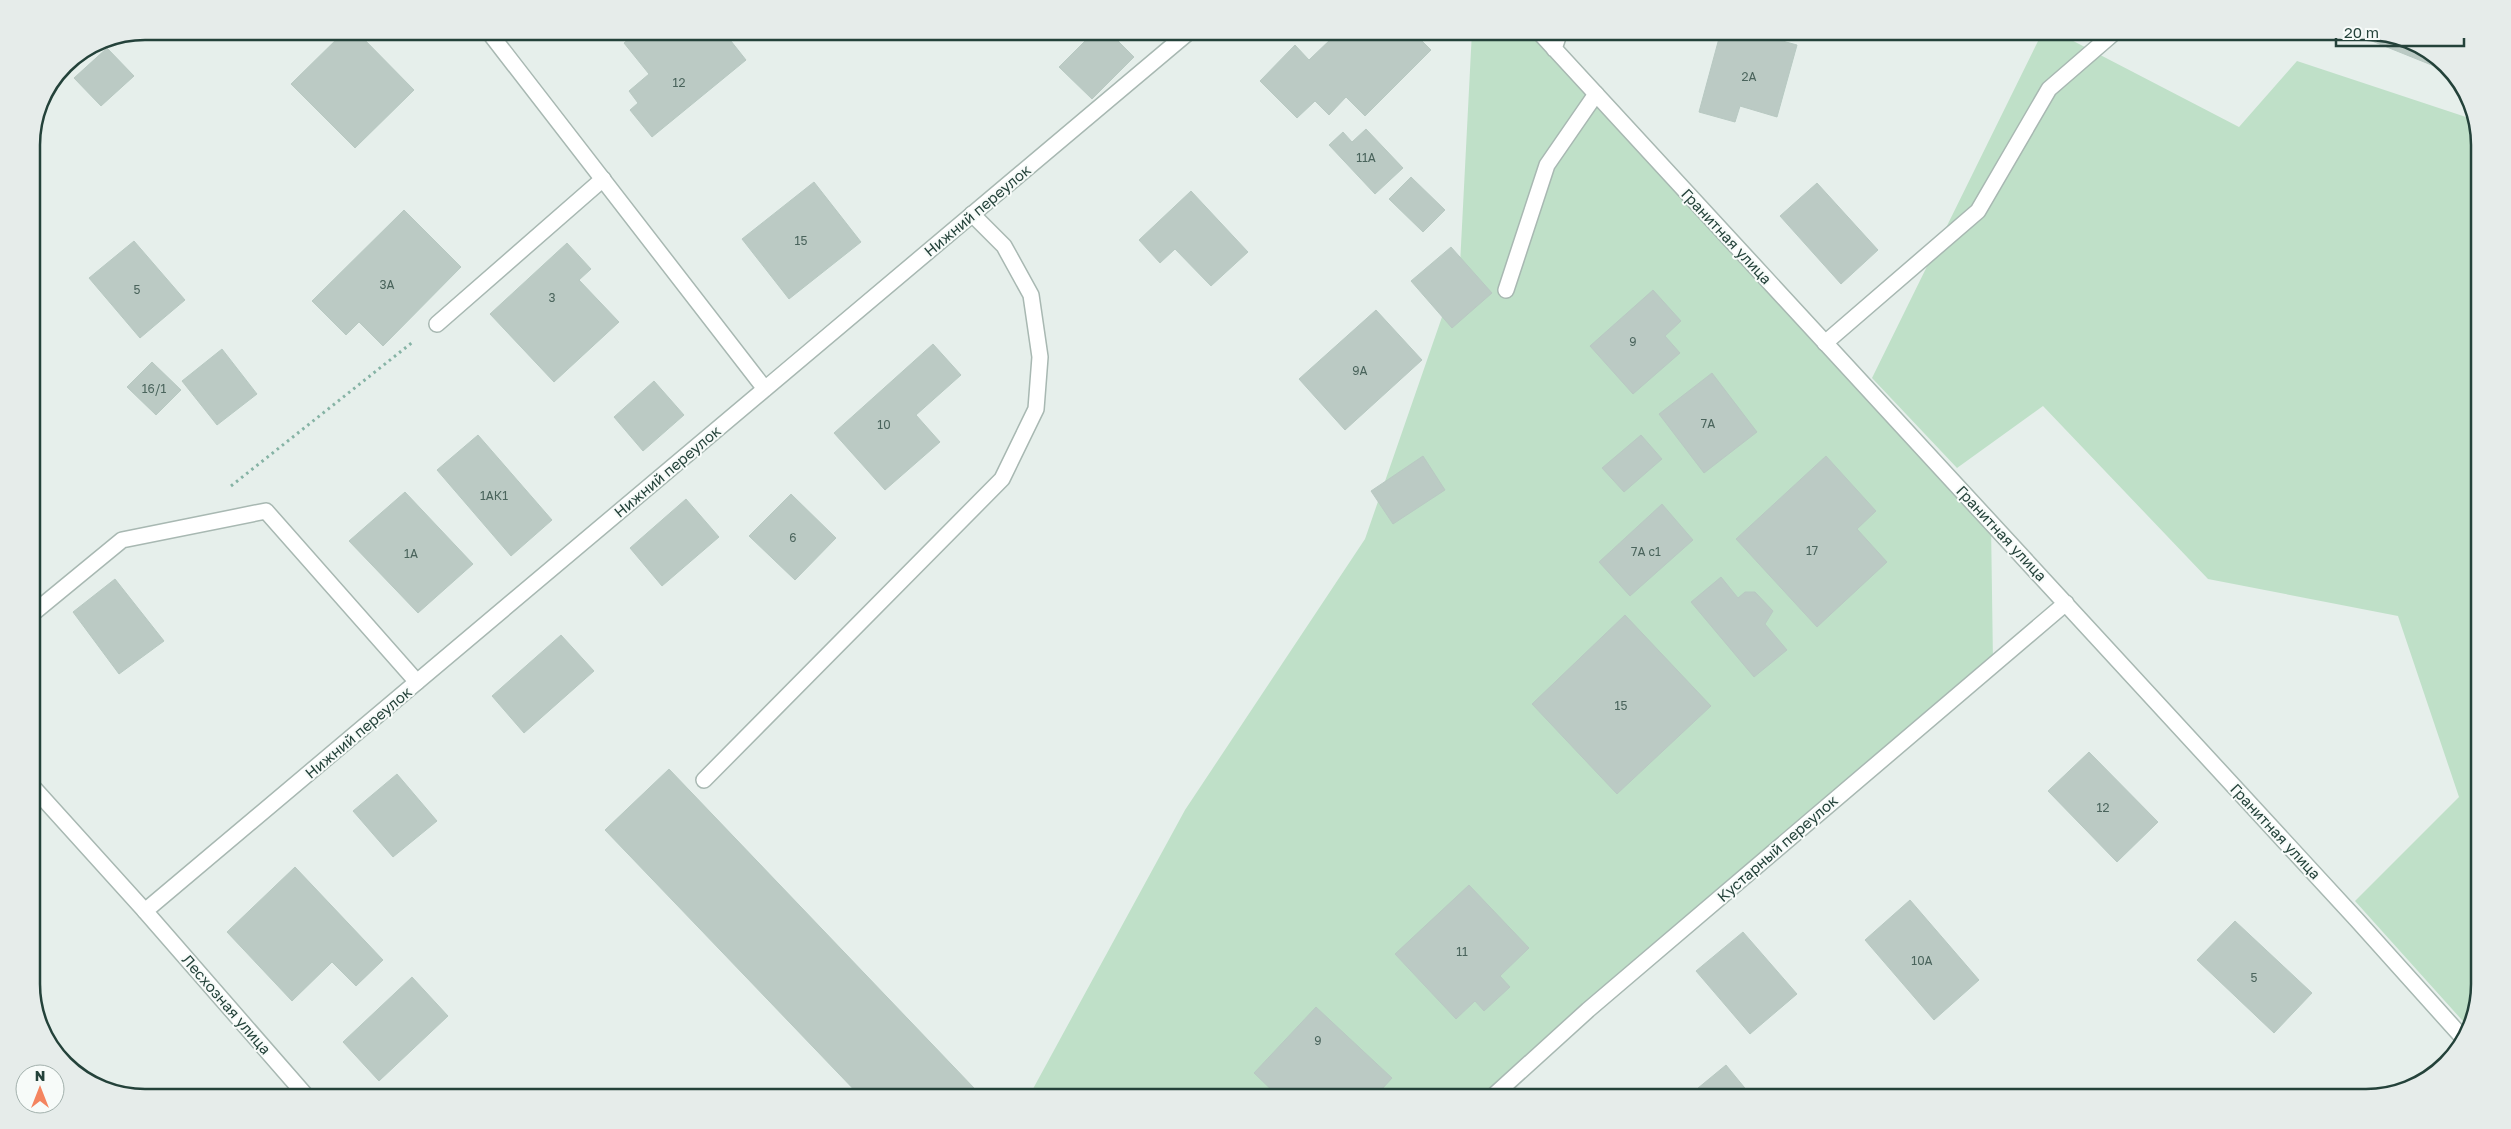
<svg xmlns="http://www.w3.org/2000/svg" width="2511" height="1129" viewBox="0 0 2511 1129" font-family="'Golos Text',sans-serif">
  <style>
    .green { fill: #bfe0c8 }
    .building { fill: #bbcac4; stroke: #b8c9c2 }
    .lines { fill: none; stroke-linecap: round; stroke-linejoin: round }
    .service-casing { stroke: #a8b8b2; stroke-width: 18 }
    .minor-casing { stroke: #a8b8b2; stroke-width: 18 }
    .path { stroke: #86b3a5; stroke-width: 3; stroke-dasharray: 2.5 4; stroke-linecap: butt }
    .service { stroke: #fff; stroke-width: 15 }
    .minor { stroke: #fff; stroke-width: 15 }
    .labels { text-anchor: middle; dominant-baseline: central; stroke-width: 4; stroke-linejoin: round; paint-order: stroke }
    .number-label { font-size: 12px; fill: #4a645c }
    .street-label { font-size: 15px; fill: #24423a; stroke: #f7fbf9 }
    .rim { fill: none; stroke: #24423a; stroke-width: 2.5 }
  </style>
  <rect width="100%" height="100%" fill="#e6efeb"/>
  <path class="green" d="M 1472,31 L 1538,31 L 1991,523 L 1993,663 L 1491,1098 L 1028,1098 L 1185,810 L 1365,539 L 1460,265 Z
    M 2043,31 L 2054,31 L 2239,127 L 2297,61 L 2466,117 L 2472,115 L 2480,138 L 2480,984 L 2470,1029 L 2355,901 L 2459,797 L 2398,616 L 2208,579 L 2043,406 L 1957,468 L 1872,378 Z"/>
  <path class="building" d="M 240,31 L 254,31 L 246,38 Z
    M 345,31 L 356,31 L 414,90 L 355,148 L 291,84 Z
    M 638,31 L 734,31 L 727,36 L 746,60 L 652,137 L 630,110 L 638,103 L 629,91 L 649,74 L 624,43 Z
    M 1095,31 L 1108,31 L 1134,57 L 1092,99 L 1059,67 Z
    M 1333,31 L 1412,31 L 1431,50 L 1365,116 L 1346,97 L 1329,115 L 1315,101 L 1297,118 L 1260,81 L 1295,45 L 1309,60 L 1333,37 Z
    M 1721,31 L 1746,31 L 1797,45 L 1777,117 L 1740,106 L 1735,122 L 1699,112 Z
    M 2347,31 L 2366,31 L 2410,40 L 2449,72 Z
    M 107,48 L 134,76 L 101,106 L 74,78 Z
    M 1366,129 L 1403,168 L 1375,194 L 1329,145 L 1343,132 L 1352,142 Z
    M 1411,177 L 1445,210 L 1423,232 L 1389,199 Z
    M 814,182 L 861,242 L 789,299 L 742,239 Z
    M 1817,183 L 1878,250 L 1841,284 L 1780,216 Z
    M 1191,191 L 1248,252 L 1211,286 L 1175,249 L 1160,263 L 1139,240 Z
    M 404,210 L 461,267 L 383,346 L 359,322 L 346,335 L 312,301 Z
    M 134,241 L 185,300 L 140,338 L 89,278 Z
    M 567,243 L 591,269 L 579,280 L 619,322 L 554,382 L 490,314 Z
    M 1451,247 L 1492,293 L 1452,328 L 1411,281 Z
    M 1653,290 L 1681,321 L 1665,336 L 1680,353 L 1633,394 L 1590,346 Z
    M 1376,310 L 1422,360 L 1345,430 L 1299,379 Z
    M 933,344 L 961,375 L 916,415 L 940,442 L 885,490 L 834,433 Z
    M 222,349 L 257,394 L 217,425 L 182,381 Z
    M 152,362 L 181,390 L 156,415 L 127,387 Z
    M 1712,373 L 1757,432 L 1704,473 L 1659,414 Z
    M 654,381 L 684,415 L 643,451 L 614,417 Z
    M 478,435 L 552,520 L 511,556 L 437,470 Z
    M 1641,435 L 1662,459 L 1624,492 L 1602,468 Z
    M 1423,456 L 1445,490 L 1393,524 L 1371,491 Z
    M 1826,456 L 1876,511 L 1857,529 L 1887,562 L 1817,627 L 1736,539 Z
    M 31,461 L 38,469 L 31,474 Z
    M 405,492 L 473,564 L 418,613 L 349,541 Z
    M 791,494 L 836,538 L 795,580 L 749,536 Z
    M 686,499 L 719,537 L 662,586 L 630,548 Z
    M 1662,504 L 1693,540 L 1630,596 L 1599,562 Z
    M 1721,577 L 1738,598 L 1745,592 L 1755,592 L 1773,611 L 1765,624 L 1787,650 L 1754,677 L 1691,602 Z
    M 115,579 L 164,641 L 119,674 L 73,612 Z
    M 1625,615 L 1711,706 L 1617,794 L 1532,704 Z
    M 561,635 L 594,671 L 524,733 L 492,696 Z
    M 2089,752 L 2158,822 L 2117,862 L 2048,791 Z
    M 669,769 L 974,1088 L 963,1098 L 862,1098 L 605,830 Z
    M 397,774 L 437,821 L 393,857 L 353,811 Z
    M 295,867 L 383,960 L 356,986 L 332,962 L 292,1001 L 227,932 Z
    M 1469,885 L 1529,948 L 1500,976 L 1510,987 L 1484,1011 L 1475,1001 L 1456,1019 L 1395,954 Z
    M 1910,900 L 1979,980 L 1934,1020 L 1865,940 Z
    M 2235,921 L 2312,993 L 2274,1033 L 2197,960 Z
    M 1743,932 L 1797,994 L 1750,1034 L 1696,971 Z
    M 32,977 L 41,986 L 33,995 L 32,992 Z
    M 412,977 L 448,1016 L 379,1081 L 343,1042 Z
    M 1316,1007 L 1392,1078 L 1374,1098 L 1280,1098 L 1254,1073 Z
    M 1726,1065 L 1753,1098 L 1686,1098 Z"/>
  <g class="lines">
    <defs>
      <path id="service" d="M 1506,290 L 1547,165 L 1596,94
        M 437,324 L 603,179
        M 1825,343 L 1978,211 L 2049,89 L 2116,31
        M 32,614 L 122,540 L 266,511 L 417,682
        M 704,780 L 1002,479 L 1036,409 L 1040,357 L 1031,295 L 1004,246 L 972,214
        M 32,786 L 145,911"/>
      <path id="minor" d="M 488,31 L 765,389
        M 1538,31 L 2357,920 L 2463,1038
        M 1554,49 L 1560,31
        M 308,1098 L 145,911 L 1190,31
        M 1491,1098 L 1588,1010 L 2066,603"/>
    </defs>
    <use href="#service" class="service-casing"/>
    <use href="#minor" class="minor-casing"/>
    <path class="path" d="M 231,486 L 414,341"/>
    <use href="#service" class="service"/>
    <use href="#minor" class="minor"/>
  </g>
  <g class="labels">
    <g class="number-label">
      <text x="1749" y="76">2А</text>
      <text x="679" y="82">12</text>
      <text x="1366" y="157">11А</text>
      <text x="801" y="240">15</text>
      <text x="387" y="284">3А</text>
      <text x="137" y="289">5</text>
      <text x="552" y="297">3</text>
      <text x="1633" y="341">9</text>
      <text x="1360" y="370">9А</text>
      <text x="154" y="388">16/1</text>
      <text x="1708" y="423">7А</text>
      <text x="884" y="424">10</text>
      <text x="494" y="495">1АК1</text>
      <text x="793" y="537">6</text>
      <text x="1812" y="550">17</text>
      <text x="1646" y="551">7А с1</text>
      <text x="411" y="553">1А</text>
      <text x="1621" y="705">15</text>
      <text x="2103" y="807">12</text>
      <text x="1462" y="951">11</text>
      <text x="1922" y="960">10А</text>
      <text x="2254" y="977">5</text>
      <text x="1318" y="1040">9</text>
    </g>
    <g class="street-label">
      <text transform="translate(977 210) rotate(-40)">Нижний переулок</text>
      <text transform="translate(1727 236) rotate(47)">Гранитная улица</text>
      <text transform="translate(667 471) rotate(-40)">Нижний переулок</text>
      <text transform="translate(2002 533) rotate(47)">Гранитная улица</text>
      <text transform="translate(358 732) rotate(-40)">Нижний переулок</text>
      <text transform="translate(2276 831) rotate(47)">Гранитная улица</text>
      <text transform="translate(1777 848) rotate(-41)">Кустарный переулок</text>
      <text transform="translate(227 1004) rotate(49)">Лесхозная улица</text>
    </g>
  </g>
  <path d="M0 0H2511V1129H0ZM145 40H2366A105 105 0 0 1 2471 145V984A105 105 0 0 1 2366 1089H145A105 105 0 0 1 40 984V145A105 105 0 0 1 145 40Z" fill="#e6ecea" fill-rule="evenodd"/>
  <path class="rim" d="M145 40H2366A105 105 0 0 1 2471 145V984A105 105 0 0 1 2366 1089H145A105 105 0 0 1 40 984V145A105 105 0 0 1 145 40Z"/>
  <g transform="translate(40 1089)"><circle r="24" fill="#f7fbf9" stroke="#a3b1ad"/>
  <path d="M0-4L9 19L0 12L-9 19Z" fill="#f4845f"/>
  <text y="-8" font-size="14" font-weight="bold" text-anchor="middle" fill="#24423a">N</text>
  </g>
  <path d="M2336 38v8h128v-8" fill="none" stroke="#24423a" stroke-width="2.5"/>
  <text x="2344" y="38" font-size="15" fill="#24423a" stroke="#f7fbf9" stroke-width="4" paint-order="stroke">20 m</text>
</svg>
